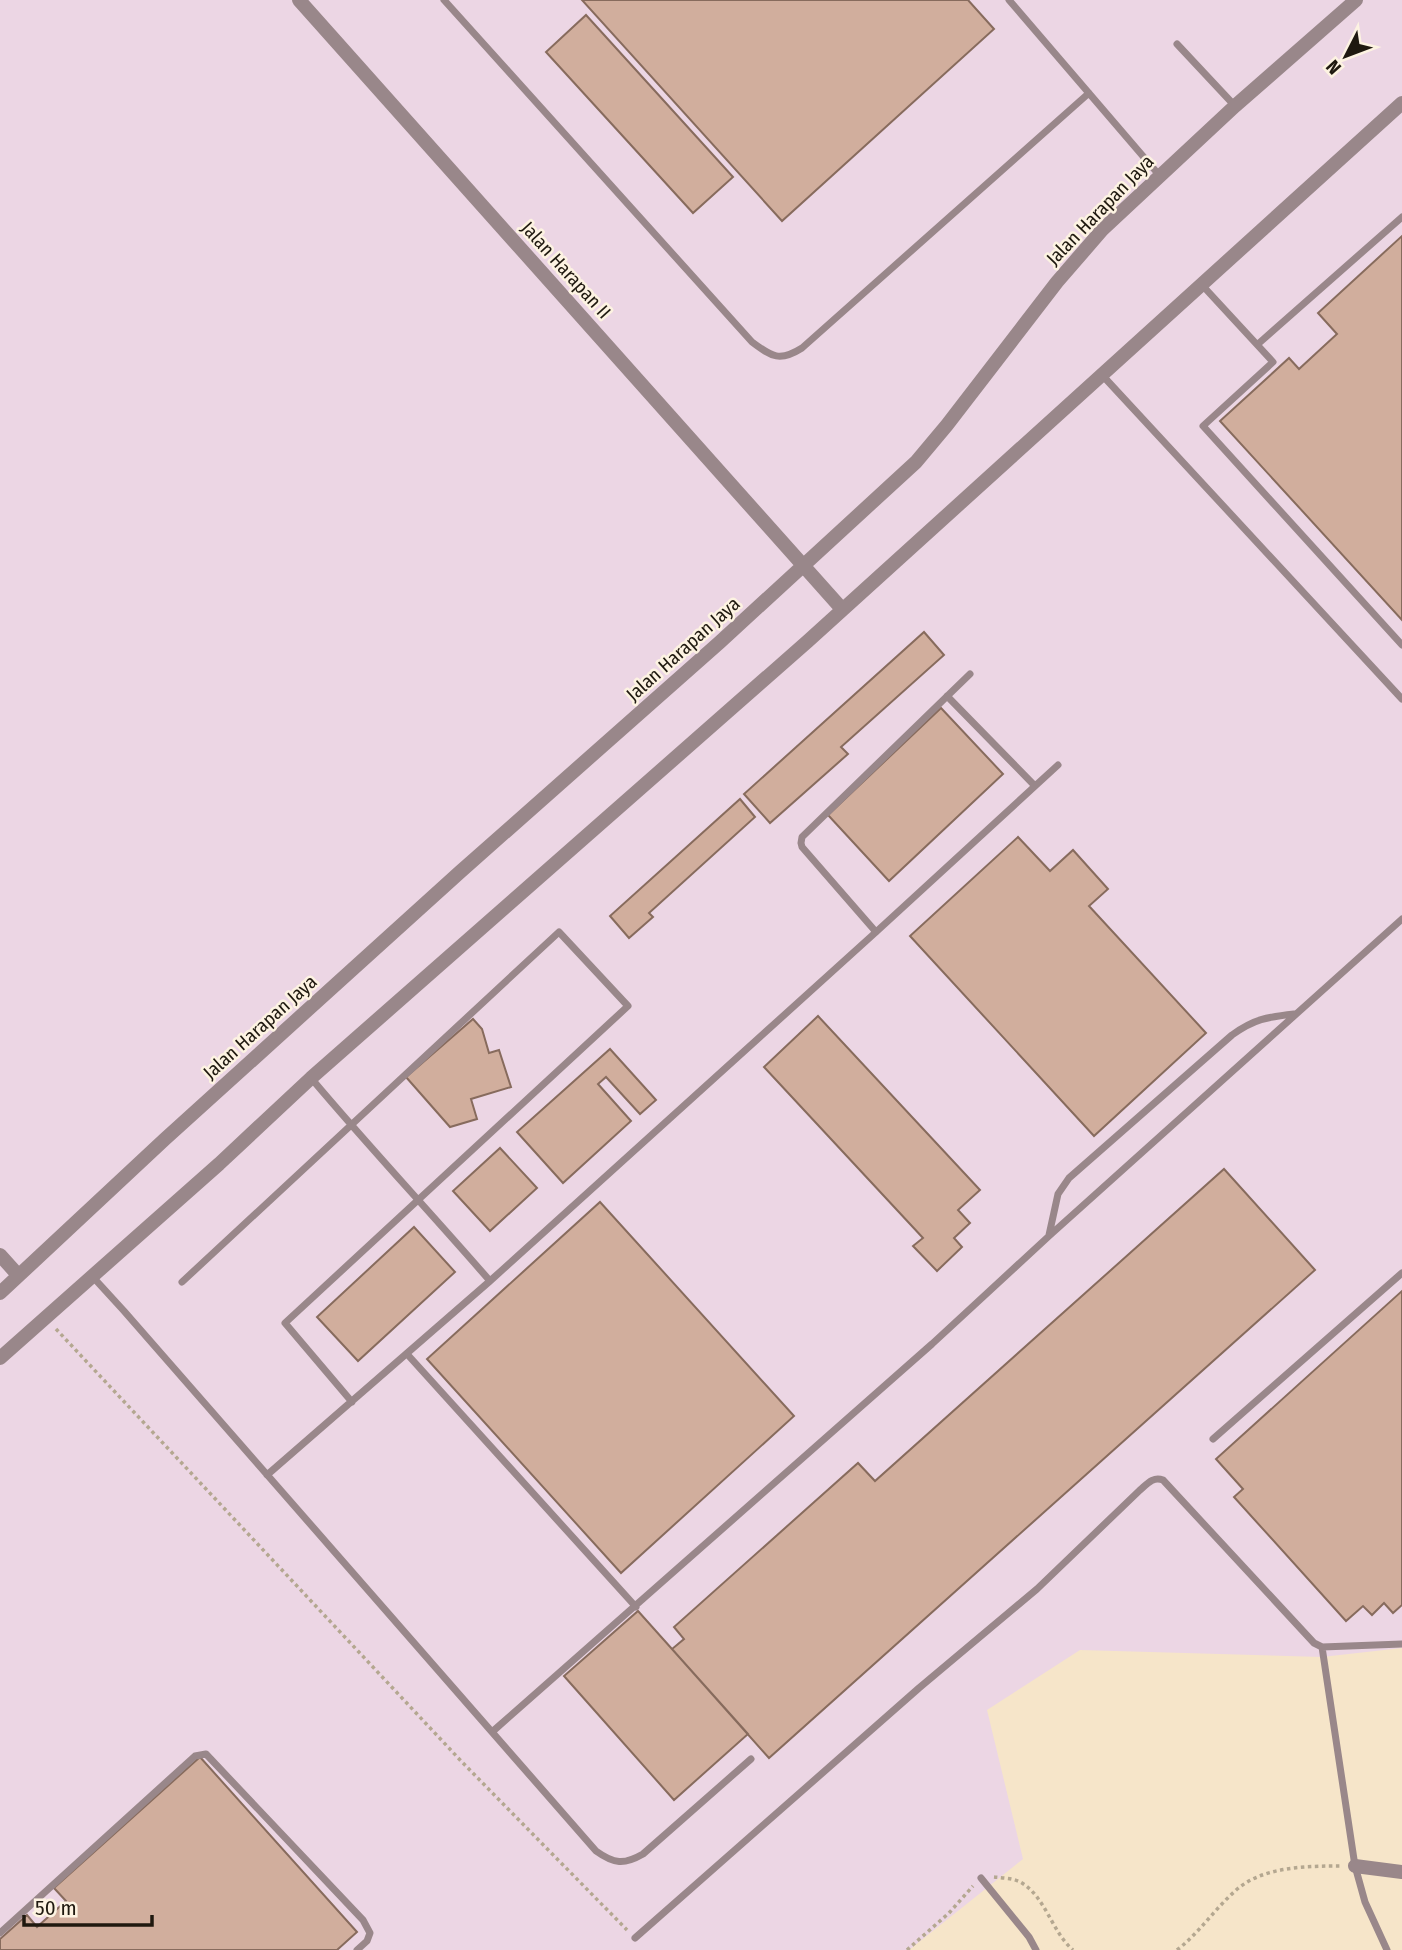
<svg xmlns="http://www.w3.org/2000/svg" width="1402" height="1950" viewBox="0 0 1402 1950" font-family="'Fira Sans Condensed',sans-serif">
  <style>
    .industrial { fill: #ecd6e4 }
    .building { fill: #d1ae9d; stroke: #876b5d; stroke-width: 2 }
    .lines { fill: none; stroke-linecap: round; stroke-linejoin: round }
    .path { stroke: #b4a790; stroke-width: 3.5; stroke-dasharray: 3.5 3.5; stroke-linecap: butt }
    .lane { stroke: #99878a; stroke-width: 7 }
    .street { stroke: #99878a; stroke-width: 14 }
    .labels { text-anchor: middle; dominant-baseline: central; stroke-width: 5; stroke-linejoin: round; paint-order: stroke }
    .street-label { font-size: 19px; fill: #1f190f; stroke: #fdf3e2 }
  </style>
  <rect width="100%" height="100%" fill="#f6e5c9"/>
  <path class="industrial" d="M 0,0 L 1402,0 L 1402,1648 L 1322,1657 L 1080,1650 L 987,1710 L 1023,1859 L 909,1950 L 0,1950 Z"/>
  <path class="building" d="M 582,0 L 968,0 L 994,29 L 782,221 Z
    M 586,15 L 733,177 L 693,213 L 546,52 Z
    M 1402,236 L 1402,620 L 1220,421 L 1289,358 L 1299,369 L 1337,334 L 1318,313 Z
    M 924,632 L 944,655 L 841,747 L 848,754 L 770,823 L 744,794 Z
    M 941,708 L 1003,774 L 889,881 L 828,815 Z
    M 740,799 L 755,817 L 649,913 L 653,917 L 629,938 L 610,916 Z
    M 1018,837 L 1050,871 L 1073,850 L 1108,889 L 1089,906 L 1206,1033 L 1094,1136 L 910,936 Z
    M 818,1016 L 980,1190 L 958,1210 L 970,1223 L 954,1238 L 962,1247 L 937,1271 L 913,1246 L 923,1238 L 764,1067 Z
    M 473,1019 L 482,1029 L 489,1053 L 499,1050 L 511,1087 L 471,1099 L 477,1119 L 450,1127 L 406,1077 Z
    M 610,1049 L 656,1100 L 640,1114 L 606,1077 L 598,1084 L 631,1121 L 563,1183 L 517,1132 Z
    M 500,1148 L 537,1188 L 490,1231 L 453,1191 Z
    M 1224,1169 L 1315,1270 L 769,1758 L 672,1649 L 684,1639 L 674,1627 L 858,1463 L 875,1481 Z
    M 600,1202 L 794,1416 L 621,1573 L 427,1359 Z
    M 414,1227 L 455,1272 L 358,1361 L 317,1317 Z
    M 1402,1291 L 1402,1605 L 1393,1613 L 1384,1603 L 1372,1615 L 1363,1606 L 1346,1621 L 1234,1497 L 1243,1489 L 1216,1459 Z
    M 638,1611 L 748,1734 L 674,1800 L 564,1676 Z
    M 200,1757 L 357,1932 L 337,1950 L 0,1950 L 0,1939 L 27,1915 L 37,1927 L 66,1901 L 54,1888 Z"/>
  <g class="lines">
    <path class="path" d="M 56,1329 L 462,1762 L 627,1930
      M 994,1877 C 1003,1878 1014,1878 1022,1883 C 1046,1898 1052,1932 1073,1950
      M 907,1950 L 949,1913 L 973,1886
      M 1177,1950 C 1199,1933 1214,1910 1234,1892 C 1261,1866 1307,1866 1342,1866"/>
    <path class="lane" d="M 444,0 L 752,342 C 772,357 780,362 802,348 L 1089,93
      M 1009,0 L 1160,176
      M 1177,44 L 1235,106
      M 1202,285 L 1273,362 L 1203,426 L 1402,645
      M 1258,344 L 1402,217
      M 1103,376 L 1402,699
      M 970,674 L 802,837 L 801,843 L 802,847 L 876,932 L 1058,765
      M 947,696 L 1035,786
      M 311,1078 C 369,1147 431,1213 490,1281
      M 1049,1235 L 1058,1194 L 1069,1178 L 1232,1035 C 1254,1019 1267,1017 1294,1014
      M 92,1276 L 124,1311 L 596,1851 C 614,1864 624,1865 643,1854 L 751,1759
      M 182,1282 L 559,932 L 628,1006 L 285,1323 L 352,1402
      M 407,1354 L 636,1607
      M 1213,1439 L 1402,1273
      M 267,1475 L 490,1281 L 876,932
      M 1322,1647 L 1355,1866 L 1365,1902 L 1387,1950
      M 492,1732 L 932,1344 L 1049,1236 L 1402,919
      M 981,1878 L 1029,1937 L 1036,1950
      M 0,1933 L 195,1756 L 206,1754 L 363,1920 L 370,1933 L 367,1941 L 357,1950
      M 635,1938 L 919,1688 L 1037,1589 L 1140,1490 C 1147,1484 1153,1476 1163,1480 L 1314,1643 L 1322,1647 L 1402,1644"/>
    <path class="street" d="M 299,0 L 842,609
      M 0,1255 L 18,1275
      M 0,1293 L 165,1139 L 460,872 L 720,642 L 916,462 L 947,425 L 1057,282 L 1102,230 L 1235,106 L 1356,0
      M 0,1358 L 219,1164 L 311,1078 L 808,641 L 1402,103
      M 1355,1866 L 1402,1872"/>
  </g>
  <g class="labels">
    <g class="street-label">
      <text transform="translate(1100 210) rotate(-46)">Jalan Harapan Jaya</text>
      <text transform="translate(566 270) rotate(48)">Jalan Harapan II</text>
      <text transform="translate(683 649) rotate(-42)">Jalan Harapan Jaya</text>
      <text transform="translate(260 1027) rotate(-42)">Jalan Harapan Jaya</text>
    </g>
  </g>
  <g transform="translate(1346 56) rotate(228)" stroke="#fdf3e2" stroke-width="5" paint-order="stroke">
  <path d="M0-5L12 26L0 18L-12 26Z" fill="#1f190f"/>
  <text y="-10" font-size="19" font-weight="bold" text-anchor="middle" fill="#1f190f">N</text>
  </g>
  <path d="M24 1915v10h128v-10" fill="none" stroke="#1f190f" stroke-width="3.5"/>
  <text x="35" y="1915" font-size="21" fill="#1f190f" stroke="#fdf3e2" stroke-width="5" paint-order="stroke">50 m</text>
</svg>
